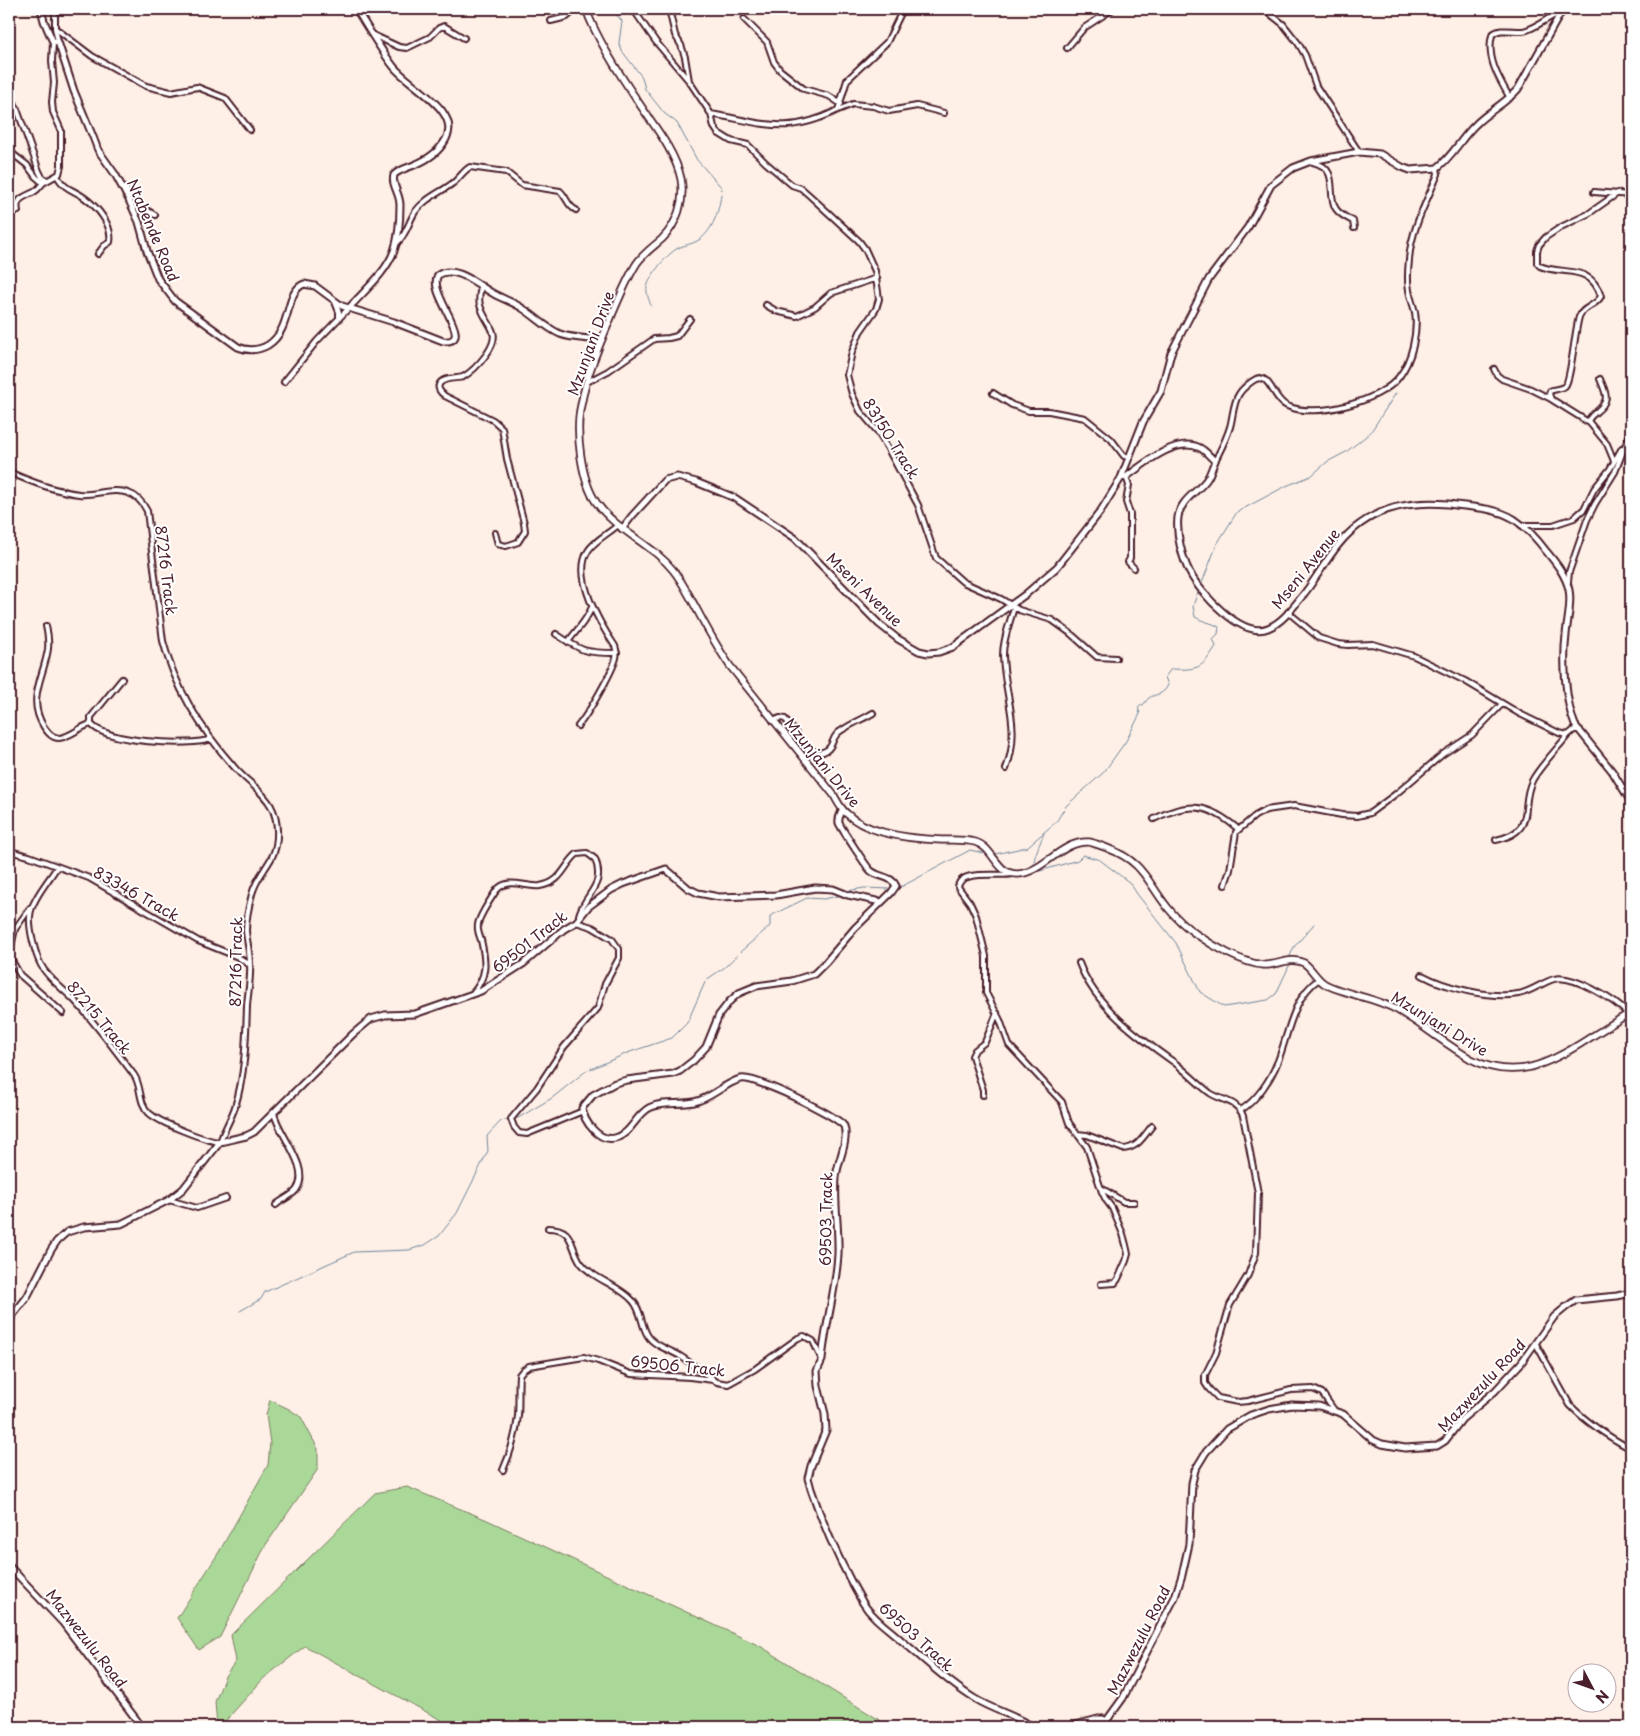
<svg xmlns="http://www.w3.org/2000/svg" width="1640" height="1736" viewBox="0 0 1640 1736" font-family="'Playpen Sans',sans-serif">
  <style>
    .green { fill: #aad898; stroke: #7a7c62 }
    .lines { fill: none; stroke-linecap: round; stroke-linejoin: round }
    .stream { stroke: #6f849c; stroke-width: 1 }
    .minor-casing { stroke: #4a1f2b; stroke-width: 8 }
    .tertiary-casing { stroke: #4a1f2b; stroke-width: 9 }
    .secondary-casing { stroke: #4a1f2b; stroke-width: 9 }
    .minor { stroke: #fff; stroke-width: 4 }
    .tertiary { stroke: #fff; stroke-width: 5 }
    .secondary { stroke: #fff; stroke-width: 5.5 }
    .labels { text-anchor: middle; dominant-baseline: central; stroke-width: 4; stroke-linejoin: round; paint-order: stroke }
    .street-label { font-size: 15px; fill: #4a1f2b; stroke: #fff }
  </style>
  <rect width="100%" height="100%" fill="#fef0e6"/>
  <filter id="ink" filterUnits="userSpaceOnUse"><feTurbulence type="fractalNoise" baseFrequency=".02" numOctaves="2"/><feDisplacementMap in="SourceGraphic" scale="10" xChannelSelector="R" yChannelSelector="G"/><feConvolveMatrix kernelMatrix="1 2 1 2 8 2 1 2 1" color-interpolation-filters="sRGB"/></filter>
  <g filter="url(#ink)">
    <path class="green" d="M 270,1400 L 289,1409 L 301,1417 L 318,1449 L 318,1469 L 265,1546 L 220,1637 L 199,1650 L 177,1618 L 219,1552 L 268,1465 L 270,1443 L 266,1415 Z
      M 407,1487 L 485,1519 L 760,1646 L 886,1724 L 884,1727 L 454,1727 L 305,1646 L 264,1678 L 220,1727 L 217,1727 L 215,1702 L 225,1676 L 236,1661 L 231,1635 L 375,1493 Z"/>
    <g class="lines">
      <path class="stream" d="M 611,9 L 622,21 L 619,43 L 622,51 L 642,77 L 645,89 L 664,113 L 677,123 L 697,160 L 722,188 C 720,206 715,229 699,240 C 693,244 684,245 678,248 C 667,254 650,275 647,287 C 646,294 649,299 651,306
        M 1202,583 L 1217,544 L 1237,512 L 1286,486 L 1311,476 L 1327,462 L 1346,452 L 1370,433 L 1396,393
        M 995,854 L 1027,847 L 1056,822 L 1066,806 L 1104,772 L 1126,741 L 1140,714 L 1138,707 L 1140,705 L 1143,705 C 1145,703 1146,700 1149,698 C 1156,693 1163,696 1168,685 L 1165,677 L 1171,669 C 1198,670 1202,669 1216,646 L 1213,639 L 1218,634 L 1219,627 C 1211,622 1203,622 1195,617 L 1193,606 L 1199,589
        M 1034,863 C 1034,855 1041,842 1044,833
        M 1040,871 L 1078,860 L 1083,855 L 1100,860 L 1130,883 L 1137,894 L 1176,943 L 1200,992 L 1224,1007 L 1268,1000 L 1276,994 L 1290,964
        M 897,889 L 970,850 L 988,854
        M 847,891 L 864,888 L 891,889
        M 1290,956 L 1294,947 L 1314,924
        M 513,1119 L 518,1118 L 552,1098 L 586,1071 L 630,1052 L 672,1038 L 687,1023 L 706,980 L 725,967 L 740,952 L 770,926 L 770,916 L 807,898 L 824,899 L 842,895
        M 240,1311 L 261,1299 L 265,1292 L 354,1252 L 409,1250 L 425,1245 L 439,1236 L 457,1213 L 488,1151 L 487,1136 L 501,1121 L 509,1119"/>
      <defs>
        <path id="minor" d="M 55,9 L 55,28 L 58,42
          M 633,9 L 656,42 L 689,81 L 711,114 L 714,127 L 718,133 L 731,141 L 748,145 L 766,163 L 792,185 L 801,188 L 809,195 L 859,241 L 865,249 L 875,271 L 879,299 L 876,309 L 860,332 L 852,352 L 847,375 L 852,394 L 860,411 L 877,431 L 888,449 L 918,505 L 936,558 L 963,582 L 1001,599 L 1019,610 L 1052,620 L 1070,633 L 1097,657 L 1116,658
          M 669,9 L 675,35 L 681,45 L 685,57 L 689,81
          M 903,9 L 887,42 L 847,80 L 838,110 L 853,104 L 873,106 L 889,111 L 917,106 L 944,113
          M 1264,9 L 1283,24 L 1298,43 L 1305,55 L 1316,86 L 1359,152
          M 744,19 L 767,42 L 774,62 L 780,70 L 804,89 L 829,96 L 841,104
          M 551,21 L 567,17 L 576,9
          M 55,28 L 92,56 L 146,86 L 171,92 L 197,87 L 225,98 L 250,130
          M 373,35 L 399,47 L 407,48 L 430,37 L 439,28 L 444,26 L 464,38
          M 1067,48 L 1084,28 L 1113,9
          M 9,92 L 17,109 L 39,171 L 42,177 L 47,180
          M 1510,98 C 1499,79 1486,58 1492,35 C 1499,27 1513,32 1523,31 C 1536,29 1547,17 1560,13
          M 711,114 C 764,123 786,136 838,110
          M 9,151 L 27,165 L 36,177 L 43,183 L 59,174 L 61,166 L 61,130 L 53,112 L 52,102 L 54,83 L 52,61 L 53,42
          M 1313,162 C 1341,169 1326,194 1336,209 C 1340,215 1347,218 1353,221 L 1354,228
          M 57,176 C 66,191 73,189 85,198 C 97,207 113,225 110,242 L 104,246 L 98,254
          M 125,188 L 143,208 L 155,215
          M 1594,192 L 1631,195
          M 18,211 C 15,198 25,197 34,192 C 38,190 40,186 43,183
          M 397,243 C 407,234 408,223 415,212 C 425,198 440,193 453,183 C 460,178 463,171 470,167 L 506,172 L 522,185 L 560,191 C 567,197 567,206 576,210
          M 481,286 C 480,292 478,299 480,305 C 486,327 504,330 486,355 C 480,363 472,372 463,377 C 457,379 445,377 440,383 C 436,388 441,393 445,396 L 493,420 L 502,428 L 507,459 L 524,523 L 525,531 L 518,542 L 506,546 L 498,544 L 495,533
          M 335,302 L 339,312 L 339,319
          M 766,305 L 776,311 L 797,316 L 815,307 L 831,293 L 877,278
          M 1494,369 L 1497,375 L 1502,379 L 1531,389 L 1551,399 L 1588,422
          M 1600,379 C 1606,394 1611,400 1596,412 C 1592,415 1590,417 1588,421 L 1607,444 L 1614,461
          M 284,382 L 317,341 L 349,308
          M 587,382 L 608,371 L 654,339 L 669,338 L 677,336 L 690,319
          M 993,393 L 1012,405 L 1029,411 L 1049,411 L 1085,418 L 1111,439 L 1124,456 L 1129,457
          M 1551,399 L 1549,394 L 1550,391 C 1555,389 1561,389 1565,386 C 1571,380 1575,329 1579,317 C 1583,306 1597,306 1601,296 C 1590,263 1563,276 1540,266 L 1537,263 L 1537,251 L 1539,245 L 1546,237 L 1561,227 L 1588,214 L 1618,193
          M 1215,461 C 1221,449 1226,440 1230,427 C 1233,417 1233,403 1239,394 C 1242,389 1250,382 1256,379 C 1270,373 1273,400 1287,406 C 1316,419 1381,401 1399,377 C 1412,360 1418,332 1415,312 C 1413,304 1410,297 1409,290 C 1407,280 1408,269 1409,260 C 1411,229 1427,201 1438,174 L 1437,168
          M 9,472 C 31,482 54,491 79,494 C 94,496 113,487 128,493 C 138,496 143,503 147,511 L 163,641 C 175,688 203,732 235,768 C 246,781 263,791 271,806 C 279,821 279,843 272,857 C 265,870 256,879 252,894 C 249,905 246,919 246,931 C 247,942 250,953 250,964 C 251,978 248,992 247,1006 C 246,1040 245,1075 235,1107 C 231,1119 224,1130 220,1142 C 206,1141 160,1123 149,1113 C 138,1103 142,1086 134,1075 C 115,1050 96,1024 75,1001 C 64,989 48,979 41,965 C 35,954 29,929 30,917 C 30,902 49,880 57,867
          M 1126,477 L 1129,485 L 1126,502 L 1130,514 L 1130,558 L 1128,562 L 1134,568
          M 1521,525 L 1553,525 L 1574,518 L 1584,509 L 1594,489 L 1610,469 L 1622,448
          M 1568,582 L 1569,572 L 1587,520 L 1595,504 L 1615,472 L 1631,431
          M 1288,612 L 1319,638 L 1338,644 L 1348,645 L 1373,644 L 1414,656 L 1465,681 L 1520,714 L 1559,733 L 1568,735 L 1574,730 L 1580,730
          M 46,626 C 48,634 49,640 48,649 C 44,677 26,699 44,727 C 48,733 52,738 59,738 C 71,737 79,727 91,724
          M 556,634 C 583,652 585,653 617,653
          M 568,642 C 577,629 586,622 592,607
          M 122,679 L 91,717 L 91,724 C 105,742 190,747 211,739
          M 773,721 L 780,718 L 785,719 C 794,729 810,762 827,750 C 833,746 832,739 837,734 C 842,728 865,718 873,713
          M 578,726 C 588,714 612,673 616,658 C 617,654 617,651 615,646 C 600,624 572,577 588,551 C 595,540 608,534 618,525
          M 1006,769 C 1022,727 1004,696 1003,655 C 1003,638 1010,623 1014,607
          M 1154,819 C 1189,801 1209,804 1238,829
          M 1496,840 C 1538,831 1519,807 1532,781 C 1539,767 1558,748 1568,735
          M 9,851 L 29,856 L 89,878 L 198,941 L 238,957 L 250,965
          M 1012,874 C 999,877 960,869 958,887 L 970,903 L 976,916 L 986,956 L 986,993 L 1000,1020 L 1009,1045 L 1062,1102 L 1069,1123 L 1087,1147 L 1102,1192 L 1106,1200 L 1112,1208 L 1123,1234 L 1126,1245 L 1128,1254 L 1126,1261 L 1118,1279 L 1115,1283 L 1101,1284
          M 1225,885 L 1230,870 L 1236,832 L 1255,816 L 1266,810 L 1294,806 L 1342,815 L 1357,816 L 1370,813 L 1397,793 L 1443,754 L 1472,735 L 1502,704
          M 30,908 L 15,929 L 10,951 L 11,959 L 20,975 L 63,1013
          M 576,922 L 592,927 L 612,939 L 619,949 L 619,958 L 605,984 L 598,1008 L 564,1047 L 537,1088 L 511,1119 L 514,1127 L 519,1133 L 527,1134 L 583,1111
          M 1079,963 C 1095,1006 1138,1037 1175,1063 C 1187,1072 1198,1084 1210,1093 C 1222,1101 1237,1100 1243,1116 L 1258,1193 L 1256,1253 L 1248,1275 L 1230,1305 L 1216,1353 L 1205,1375 L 1205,1383 L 1209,1389 L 1218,1398 L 1238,1402 L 1248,1401 L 1291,1390 L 1313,1389 L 1322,1393 L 1334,1410
          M 1422,975 C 1446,988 1491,999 1518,994 C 1531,992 1541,983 1554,979 C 1573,974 1615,1000 1628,1014
          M 472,994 C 488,976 486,962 481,940 C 479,935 477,930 478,925 C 478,918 492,897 496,891 C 508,876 525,888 540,886 C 563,882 563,866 577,854 L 587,853 L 595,859 C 606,886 585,893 579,915 L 580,917
          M 983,1095 L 983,1090 L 972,1056 L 975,1050 L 985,1042 L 997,1013
          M 1241,1110 C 1257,1100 1271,1079 1278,1061 C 1289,1033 1292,998 1319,979
          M 274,1113 C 278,1134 311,1167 297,1189 C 293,1196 282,1199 276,1205
          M 1077,1134 L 1087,1135 L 1123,1149 C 1138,1148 1143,1137 1152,1126
          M 1101,1188 L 1124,1202 L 1134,1202
          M 169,1200 L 197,1208 L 226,1198
          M 548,1228 C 575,1228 569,1246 581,1263 C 594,1280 619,1285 633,1301 C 642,1311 641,1326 648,1336 C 654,1346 671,1350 680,1356 C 691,1363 701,1371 712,1378
          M 1536,1344 L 1570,1405 C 1587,1423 1609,1437 1631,1449
          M 503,1470 C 511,1452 516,1435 518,1416 C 519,1402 518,1389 519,1375 L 523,1370 L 529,1366 L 584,1357 L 598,1361 L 631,1374 L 690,1377 L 713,1380 L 717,1382 L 728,1384 L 755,1369 L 798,1338 L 804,1336 L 813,1341 L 822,1360"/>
        <path id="tertiary" d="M 41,9 L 44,21 L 53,42 L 58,42 L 74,91 L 93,137 L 98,150 L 115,174 L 128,198 L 139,222 L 147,251 L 158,279 L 175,301 L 238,347 C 248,351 258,351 268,345 C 293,329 284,292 304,284 L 315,286 L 342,306 L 394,322 L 443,341 C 478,344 426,293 438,275 C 456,264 479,286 494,294 C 503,299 513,302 522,308 C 535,316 545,327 560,334 C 573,339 588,338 601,340
          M 349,308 C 364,291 386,273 394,251 C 399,237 400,219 400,205 C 400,193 391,185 394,175 C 398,170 407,168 414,165 C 427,160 439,152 446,139 C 462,111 408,85 394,67 C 380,49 368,28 356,9
          M 1121,478 L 1126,477 C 1144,464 1176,436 1200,448 C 1206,451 1210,457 1215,461 C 1212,467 1211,473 1207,479 C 1198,492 1181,499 1178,517 C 1176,534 1182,558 1190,573 C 1200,593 1242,639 1268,628 C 1281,623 1291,610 1299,600 C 1314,583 1324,562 1339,544 C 1367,510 1404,500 1448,504 C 1469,507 1495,507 1514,519 C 1526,527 1537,539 1546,551 C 1555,562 1566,575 1569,590 C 1572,604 1567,621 1566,635 C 1563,660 1565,702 1575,725 L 1612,771 L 1631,802
          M 622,529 L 632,516 L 665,480 L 677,477 L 696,482 L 735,498 L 795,538 L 879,624 L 898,639 L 919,651 L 928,653 L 939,652 L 953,647 L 1026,594 L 1057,567 L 1100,512 L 1121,478 L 1143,422 L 1161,391 L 1171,353 L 1209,279 L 1248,227 L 1271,185 L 1293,168 L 1311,161 L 1359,152 L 1380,154 L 1402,167 L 1410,170 L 1437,168 C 1453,156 1461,138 1476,124 C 1489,111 1506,103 1518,89 L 1563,9
          M 845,812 L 842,811 C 840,815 838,818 839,823 C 840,826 866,866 870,870 C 878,878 891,875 896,886 L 891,893 L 855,928 L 826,962 L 814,974 L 792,981 L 756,986 L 739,993 L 730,1001 L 719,1015 L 706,1047 L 694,1060 L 680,1071 L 673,1074 L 627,1080 L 615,1083 L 593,1095 L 582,1108 C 584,1122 599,1142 615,1138 C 631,1134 635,1116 649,1108 C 661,1101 679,1105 694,1102 C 711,1099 726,1082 741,1079 C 755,1076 834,1114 844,1126 C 849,1143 837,1161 836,1178 C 834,1203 839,1229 838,1254 C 836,1291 825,1325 822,1360 L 817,1371 L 818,1386 L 825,1414 L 826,1430 L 811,1466 L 808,1478 L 811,1489 C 824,1528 842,1567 863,1603 C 872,1618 888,1628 901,1640 C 925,1660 947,1682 975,1699 C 993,1710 1014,1715 1033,1727
          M 9,1320 L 27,1297 L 51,1250 L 57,1241 L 67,1232 L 84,1227 L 121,1224 L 169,1200 L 183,1189 L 220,1142 L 246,1136 L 254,1132 L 353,1034 L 371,1019 L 385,1015 L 415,1014 L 481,991 L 523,964 L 564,929 L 576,922 L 588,907 L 611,890 L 623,884 L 666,869 L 688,888 L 698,893 L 719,897 L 776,895 L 815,888 L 833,889 L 848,895 L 881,902
          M 9,1566 L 63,1623 L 142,1727
          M 1068,1727 L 1098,1719 L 1103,1719 L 1106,1722
          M 1102,1727 L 1123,1698 L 1175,1597 L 1182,1575 L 1189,1544 L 1192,1483 L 1195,1470 L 1206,1452 L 1227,1429 L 1251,1415 L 1269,1409 L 1292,1405 L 1319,1406 L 1343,1414 L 1373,1440 L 1382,1444 L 1405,1448 L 1437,1446 L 1445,1441 L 1462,1419 L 1495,1391 L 1521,1363 L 1554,1317 L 1566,1307 L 1576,1300 L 1617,1296 L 1631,1293"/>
        <path id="secondary" d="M 586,9 C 597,41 625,83 645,112 C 659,132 676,155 681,179 C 685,201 677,224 662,239 C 653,247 644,253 637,263 C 628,277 622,292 615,308 C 602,339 587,372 581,405 C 575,431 581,480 596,502 C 616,531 651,543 673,570 C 682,581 688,594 695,606 C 706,627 717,647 730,666 L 833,794 C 837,800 840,808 846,813 C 868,835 913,839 942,840 C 953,840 964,839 975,842 C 994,847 996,875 1018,874 C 1044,872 1062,840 1089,842 C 1095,843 1101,846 1107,848 C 1144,862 1146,880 1168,908 C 1176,918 1186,927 1196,934 C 1213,946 1242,963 1263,965 C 1277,966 1290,956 1304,963 C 1313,969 1317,981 1327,985 C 1350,996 1375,997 1397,1010 C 1423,1025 1445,1044 1471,1059 C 1515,1082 1551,1063 1588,1039 C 1602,1030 1617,1021 1631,1012"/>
      </defs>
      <use href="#minor" class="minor-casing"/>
      <use href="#tertiary" class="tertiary-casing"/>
      <use href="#secondary" class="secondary-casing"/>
      <use href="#minor" class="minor"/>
      <use href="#tertiary" class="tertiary"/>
      <use href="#secondary" class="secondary"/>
    </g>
  </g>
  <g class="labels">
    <g class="street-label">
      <text transform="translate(154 230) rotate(67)">Ntabende Road</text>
      <text transform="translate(590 343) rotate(-70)">Mzunjani Drive</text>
      <text transform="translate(892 438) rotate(58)">83150 Track</text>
      <text transform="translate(1305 568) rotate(-51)">Mseni Avenue</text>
      <text transform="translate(167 570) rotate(83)">87216 Track</text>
      <text transform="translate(865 589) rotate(44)">Mseni Avenue</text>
      <text transform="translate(823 762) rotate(51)">Mzunjani Drive</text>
      <text transform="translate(137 893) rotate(29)">83346 Track</text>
      <text transform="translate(529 941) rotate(-38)">69501 Track</text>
      <text transform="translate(235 962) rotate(-89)">87216 Track</text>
      <text transform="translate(100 1017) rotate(50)">87215 Track</text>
      <text transform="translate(1440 1023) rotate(31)">Mzunjani Drive</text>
      <text transform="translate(825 1219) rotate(-89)">69503 Track</text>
      <text transform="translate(678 1365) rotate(6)">69506 Track</text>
      <text transform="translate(1481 1385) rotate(-47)">Mazwezulu Road</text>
      <text transform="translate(917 1636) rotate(42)">69503 Track</text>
      <text transform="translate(87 1638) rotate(52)">Mazwezulu Road</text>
      <text transform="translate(1138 1640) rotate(-63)">Mazwezulu Road</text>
    </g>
  </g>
  <rect width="1640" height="1736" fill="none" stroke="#fff" stroke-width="30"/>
  <rect x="15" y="15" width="1610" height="1706" fill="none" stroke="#4a1f2b" stroke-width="2" filter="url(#ink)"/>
  <g transform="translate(1592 1688) rotate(131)"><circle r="24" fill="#ffffff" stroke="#b7a5aa"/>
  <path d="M0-4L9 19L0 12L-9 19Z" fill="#4a1f2b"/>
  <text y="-8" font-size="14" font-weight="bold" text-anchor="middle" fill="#4a1f2b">N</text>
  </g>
</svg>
